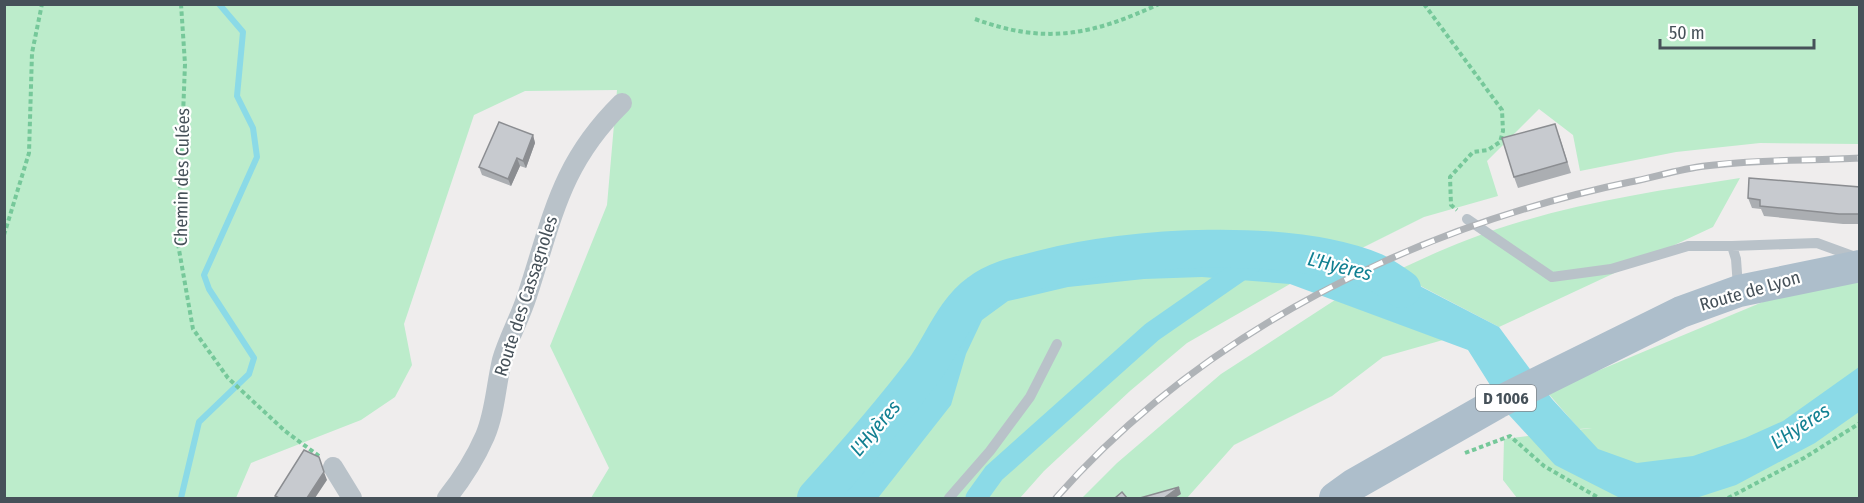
<svg xmlns="http://www.w3.org/2000/svg" width="1864" height="503" viewBox="0 0 1864 503" font-family="'Fira Sans Condensed',sans-serif">
  <style>
    .green { fill: #bceccb }
    .water { fill: #8bdae7 }
    .lines { fill: none; stroke-linecap: round; stroke-linejoin: round }
    .stream { stroke: #8bdae7; stroke-width: 6 }
    .canal { stroke: #8bdae7; stroke-width: 21 }
    .river { stroke: #8bdae7; stroke-width: 38 }
    .path { stroke: #76c89a; stroke-width: 4; stroke-dasharray: 4.5 3; stroke-linecap: butt }
    .lane { stroke: #b9c2c9; stroke-width: 10 }
    .street { stroke: #b9c2c9; stroke-width: 20 }
    .primary { stroke: #adbecb; stroke-width: 32 }
    .rail-casing { stroke: #afb3b7; stroke-width: 7 }
    .rail { stroke: #fff; stroke-width: 4.5; stroke-dasharray: 14; stroke-linecap: butt }
    .wall { fill: #abaeb2 }
    .shaded-wall { fill: #8b8d91 }
    .building { fill: #c7cacf; stroke: #8b8d91; stroke-width: 1.5 }
    .labels { text-anchor: middle; dominant-baseline: central; stroke-width: 4.5; stroke-linejoin: round; paint-order: stroke }
    .shield { fill: #fff; stroke: #7e858b; stroke-width: 1.5 }
    .shield-label { font-size: 16px; font-weight: bold; fill: #465159 }
    .street-label { font-size: 18px; fill: #465159; stroke: #fff }
    .water-label { font-size: 20px; font-style: italic; fill: #128092; stroke: #fff }
  </style>
  <rect width="100%" height="100%" fill="#efeded"/>
  <path class="green" d="M 4,5 L 1859,5 L 1859,144 L 1760,143 L 1676,152 L 1580,171 L 1573,135 L 1539,109 L 1487,161 L 1498,196 L 1424,217 L 1290,284 L 1187,343 L 1130,391 L 1044,471 L 1020,498 L 591,498 L 609,468 L 550,346 L 607,205 L 617,90 L 525,91 L 474,115 L 404,324 L 412,365 L 395,397 L 361,420 L 251,463 L 236,498 L 5,498 Z
    M 1740,178 L 1713,227 L 1499,327 L 1413,282 L 1387,275 C 1414,263 1440,250 1467,240 C 1554,206 1648,192 1740,178 Z
    M 1859,280 L 1859,498 L 1517,498 L 1503,480 L 1504,439 L 1592,428 L 1579,429 L 1547,392 L 1782,294 Z
    M 1335,300 L 1443,340 L 1383,357 L 1332,396 L 1234,445 L 1187,498 L 1082,498 L 1117,463 L 1221,374 Z"/>
  <path class="water" d="M 1206,249 L 1270,250 L 1305,256 L 1356,266 L 1412,282 L 1499,327 L 1552,399 L 1598,449 L 1637,463 L 1693,456 L 1745,438 L 1783,421 L 1859,367 L 1859,412 L 1815,443 L 1736,485 L 1696,498 L 1620,498 L 1555,465 L 1509,415 L 1468,350 L 1290,284 L 1202,277 L 1144,279 L 1068,287 L 1008,301 L 982,320 L 966,354 L 951,405 L 878,498 L 816,498 L 862,447 L 962,309 L 979,292 L 1005,279 L 1064,263 L 1107,256 Z"/>
  <g class="lines">
    <path class="stream" d="M 181,498 L 199,422 L 249,374 L 254,358 L 209,289 L 204,275 L 257,157 L 253,128 L 237,96 L 243,32 L 219,4"/>
    <path class="canal" d="M 976,498 L 994,473 L 1152,332 L 1270,250"/>
    <path class="river" d="M 816,498 C 853,457 890,415 924,370 C 942,345 954,311 979,293 C 997,279 1021,275 1043,269 C 1130,246 1290,237 1375,272 C 1384,276 1393,283 1402,289"/>
    <path class="path" d="M 181,4 L 185,64 L 178,244 L 193,329 L 228,378 L 285,431 L 319,456
      M 1424,4 L 1502,110 L 1503,131 L 1500,142 L 1488,150 L 1473,152 L 1450,177 L 1451,205 L 1457,210
      M 975,19 C 1046,45 1092,35 1159,4
      M 4,235 L 29,153 L 32,53 L 42,4
      M 1465,453 L 1510,436 L 1544,466 L 1599,498
      M 1728,498 L 1804,458 L 1860,423"/>
    <path class="lane" d="M 1467,219 L 1552,277 L 1611,269 L 1688,246 L 1732,246 L 1736,259 L 1738,287
      M 1732,246 L 1817,243 L 1858,258
      M 949,498 L 990,451 L 1030,397 L 1057,344"/>
    <path class="street" d="M 333,467 L 352,498
      M 447,498 C 462,479 475,459 485,436 C 495,413 496,385 502,360 C 508,339 520,318 527,296 C 553,217 560,164 622,103"/>
    <path class="primary" d="M 1335,498 L 1353,485 L 1497,403 L 1681,312 L 1739,291 L 1860,266"/>
    <defs>
      <path id="rail" d="M 1056,498 C 1203,331 1415,227 1630,182 C 1655,177 1680,169 1705,166 C 1756,159 1809,161 1860,158"/>
    </defs>
    <use href="#rail" class="rail-casing"/>
    <use href="#rail" class="rail"/>
  </g>
  <path class="wall" d="M 533,135 L 535,143 L 526,168 L 520,166 L 511,186 L 482,175 L 479,167 Z
    M 1559,135 L 1571,173 L 1518,188 L 1514,177 Z
    M 1860,187 L 1860,224 L 1843,224 L 1764,216 L 1761,209 L 1752,208 L 1748,198 Z"/>
  <path class="shaded-wall" d="M 533,135 L 535,143 L 526,168 L 523,161 Z
    M 517,158 L 520,166 L 511,186 L 508,179 Z
    M 324,472 L 327,480 L 315,498 L 307,498 Z
    M 1179,487 L 1181,494 L 1175,498 L 1164,498 Z"/>
  <path class="building" d="M 499,122 L 533,135 L 523,161 L 517,158 L 508,179 L 479,167 Z
    M 1555,124 L 1567,162 L 1514,177 L 1502,138 Z
    M 1749,178 L 1860,187 L 1860,214 L 1839,214 L 1760,206 L 1760,200 L 1748,198 Z
    M 304,450 L 319,457 L 324,472 L 307,498 L 279,498 L 275,496 Z
    M 1179,487 L 1164,498 L 1140,498 Z
    M 1122,492 L 1127,498 L 1115,498 Z"/>
  <g class="labels">
    <rect class="shield" x="1476" y="385" width="60" height="26" rx="4.5"/>
    <g class="shield-label">
      <text x="1506" y="398">D 1006</text>
    </g>
    <g class="street-label">
      <text transform="translate(182 177) rotate(-89)">Chemin des Culées</text>
      <text transform="translate(1750 291) rotate(-16)">Route de Lyon</text>
      <text transform="translate(526 296) rotate(-72)">Route des Cassagnoles</text>
    </g>
    <g class="water-label">
      <text transform="translate(1340 266) rotate(14)">L'Hyères</text>
      <text transform="translate(1800 426) rotate(-33)">L'Hyères</text>
      <text transform="translate(875 428) rotate(-50)">L'Hyères</text>
    </g>
  </g>
  <rect width="1864" height="503" fill="none" stroke="#465159" stroke-width="12"/>
  <path d="M1660 39v9h154v-9" fill="none" stroke="#465159" stroke-width="3"/>
  <text x="1669" y="39" font-size="18" fill="#465159" stroke="#ffffff" stroke-width="4.5" paint-order="stroke">50 m</text>
</svg>
